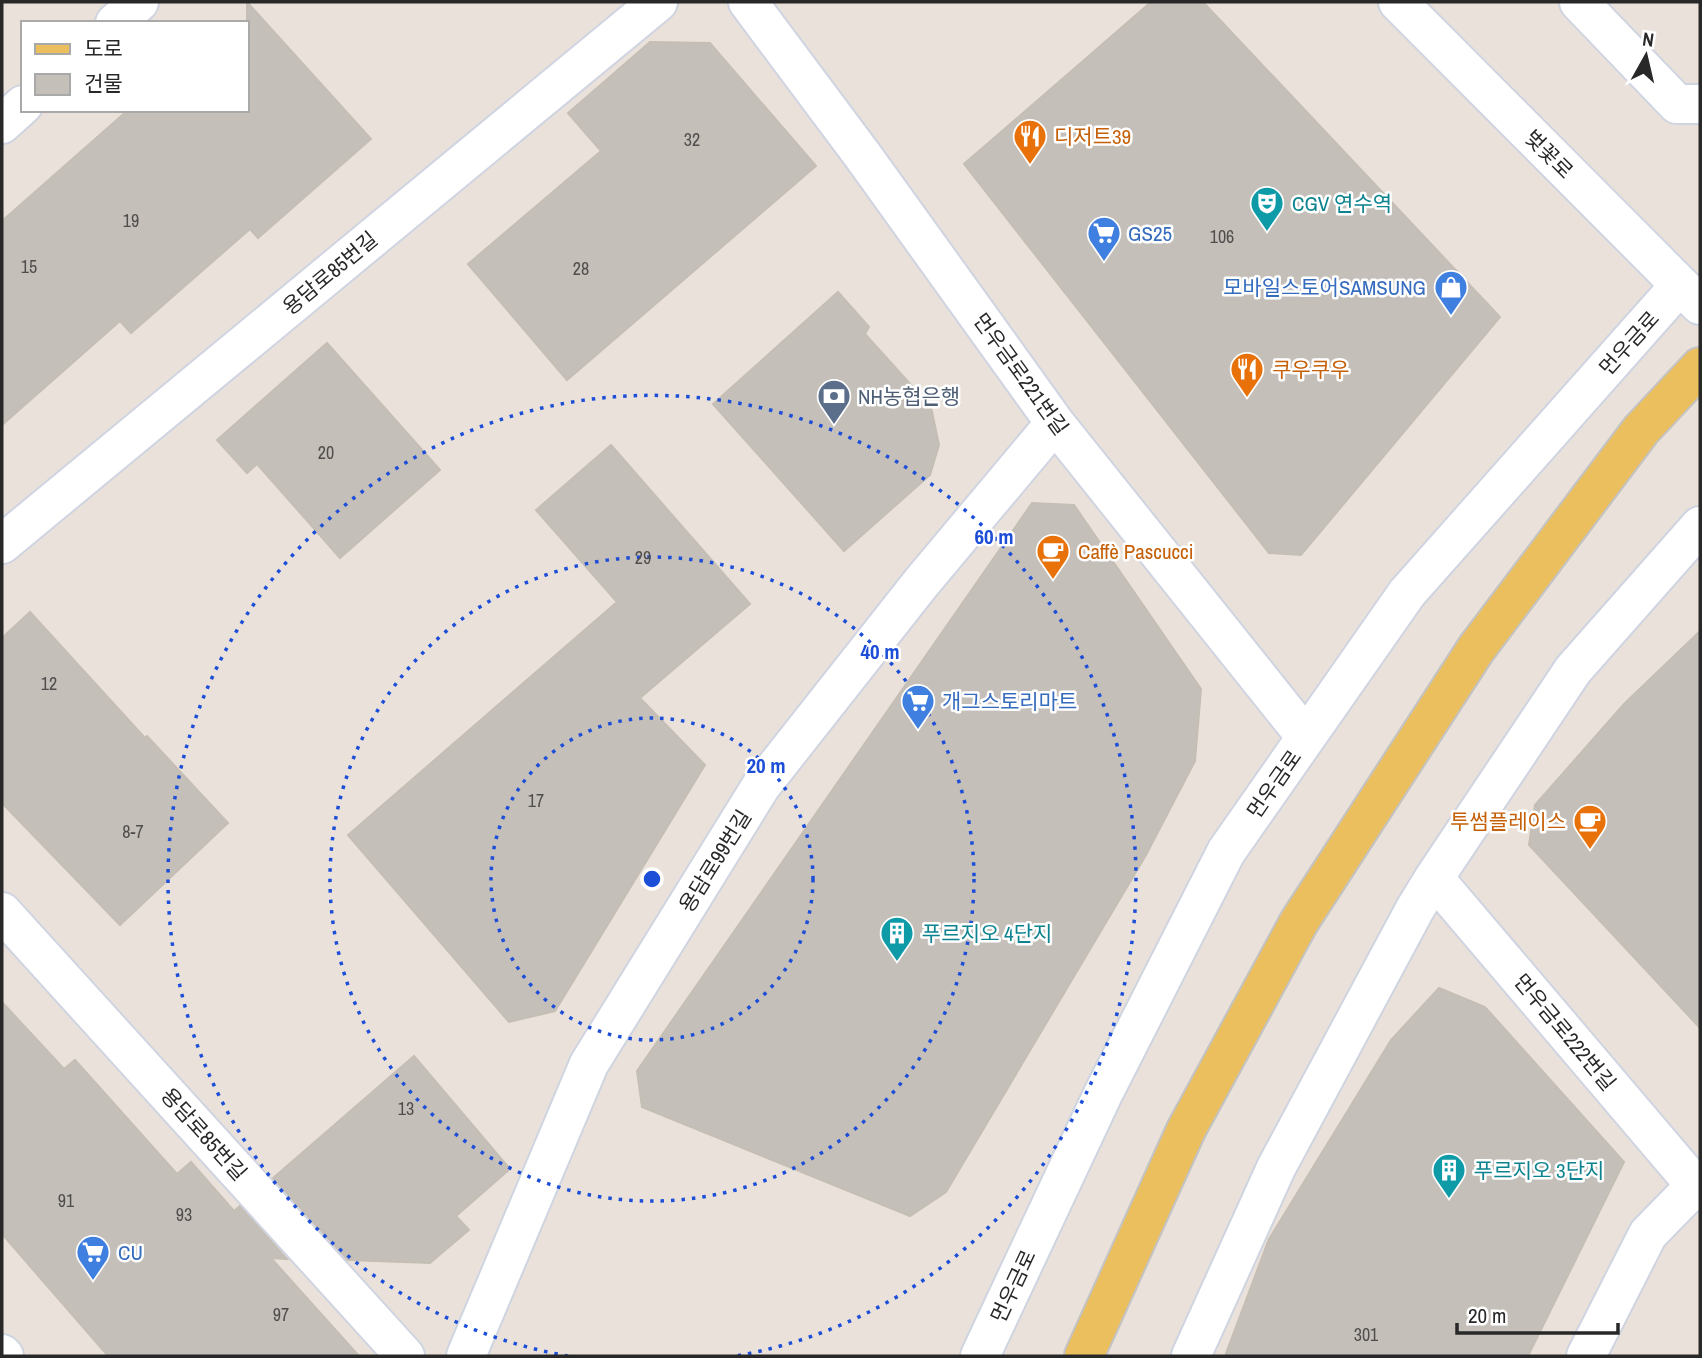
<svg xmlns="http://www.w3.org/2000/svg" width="1702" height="1358" viewBox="0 0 1702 1358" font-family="'Archivo Narrow','Noto Sans KR',sans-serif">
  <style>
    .building { fill: #c5bfba; stroke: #c5beb4; stroke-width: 2 }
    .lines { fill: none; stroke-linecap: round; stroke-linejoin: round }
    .minor-casing { stroke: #cfd4e1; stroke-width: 42 }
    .major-casing { stroke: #c3c3c3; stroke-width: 42 }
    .minor { stroke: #fff; stroke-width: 38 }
    .major { stroke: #ebbf5e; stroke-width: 38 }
    .ring { fill: none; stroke: #1d4ed8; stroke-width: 3.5; stroke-dasharray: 3.5 7 }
    .labels { text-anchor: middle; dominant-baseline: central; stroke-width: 5; stroke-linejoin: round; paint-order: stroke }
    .number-label { font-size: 18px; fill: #4f4e4c }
    .food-label { font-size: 21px; fill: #c56008; stroke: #fff; text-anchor: start }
    .street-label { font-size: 21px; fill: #282828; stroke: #fff }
    .culture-label { font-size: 21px; fill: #0d838f; stroke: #fff; text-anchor: start }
    .shop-label { font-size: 21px; fill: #366cbe; stroke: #fff; text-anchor: start }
    .service-label { font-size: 21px; fill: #4e5e75; stroke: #fff; text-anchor: start }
    .centre { fill: #1d4ed8; stroke: #fff; stroke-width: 3.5 }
    .ring-label { font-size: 21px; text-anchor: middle; font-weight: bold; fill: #1d4ed8; stroke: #fff; stroke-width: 5; stroke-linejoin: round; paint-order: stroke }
  </style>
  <rect width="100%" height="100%" fill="#eae2da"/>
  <path class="building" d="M 247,2 L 371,139 L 258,238 L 250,229 L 131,333 L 120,321 L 2,425 L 2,221 L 128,110 L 247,110 Z
    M 1151,2 L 1203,2 L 1500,317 L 1301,555 L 1269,553 L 964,164 Z
    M 650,42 L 710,43 L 816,166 L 567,380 L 468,264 L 601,151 L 568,113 Z
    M 838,292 L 869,327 L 865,334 L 931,407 L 939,445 L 930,475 L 844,551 L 713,404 Z
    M 327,343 L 440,470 L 340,558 L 257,464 L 247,473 L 217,440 Z
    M 611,445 L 750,604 L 640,698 L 705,765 L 555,1011 L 509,1022 L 348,835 L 617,602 L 536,510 Z
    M 1032,503 L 1074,505 L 1201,689 L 1195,761 L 1146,855 L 946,1192 L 910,1216 L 642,1107 L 637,1071 Z
    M 30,612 L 145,738 L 147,736 L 228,823 L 120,925 L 2,803 L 2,638 Z
    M 1700,631 L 1700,1028 L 1529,845 L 1535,805 L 1624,704 Z
    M 1439,988 L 1485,1007 L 1624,1162 L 1528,1356 L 1225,1356 L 1269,1239 L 1391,1040 Z
    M 2,1002 L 64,1069 L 75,1060 L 177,1174 L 191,1162 L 234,1211 L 240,1206 L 287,1259 L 271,1258 L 359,1356 L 108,1356 L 2,1234 Z
    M 414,1056 L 510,1169 L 456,1216 L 469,1230 L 430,1263 L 348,1260 L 273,1178 Z"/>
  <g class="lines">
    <defs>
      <path id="minor" d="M 748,2 L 863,156 L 1055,423 L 1306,737
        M 1398,2 L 1700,305
        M 1579,2 L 1677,104 L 1700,104
        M 115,23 L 139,2
        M 2,124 L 23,105
        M 2,544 L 658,2
        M 1434,878 L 1700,1191
        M 2,912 L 405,1356
        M 2,1354 L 4,1356
        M 466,1356 L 589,1064 L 761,786 L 921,583 L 1055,423
        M 980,1356 L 1103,1094 L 1226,852 L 1407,593 L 1680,285
        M 1191,1356 L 1276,1168 L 1415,909 L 1434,878 L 1573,670 L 1700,526
        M 1586,1356 L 1648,1234 L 1695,1186"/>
      <path id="major" d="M 1084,1356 L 1186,1130 L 1299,922 L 1476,649 L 1641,430 L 1700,367"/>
    </defs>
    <use href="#minor" class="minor-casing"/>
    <use href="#major" class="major-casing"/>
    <use href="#minor" class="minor"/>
    <use href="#major" class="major"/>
  </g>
  <g class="ring">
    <circle cx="652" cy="879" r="161"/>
    <circle cx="652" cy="879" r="322"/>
    <path d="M568 1356A484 484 0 1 1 736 1356"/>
  </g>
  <defs>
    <symbol id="restaurant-pin" viewBox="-11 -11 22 30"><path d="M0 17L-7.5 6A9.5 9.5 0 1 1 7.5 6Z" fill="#e8710a" stroke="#fff"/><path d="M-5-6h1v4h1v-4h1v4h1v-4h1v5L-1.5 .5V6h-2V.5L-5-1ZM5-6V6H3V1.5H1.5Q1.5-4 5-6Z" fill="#fff"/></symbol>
    <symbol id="theatre-pin" viewBox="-11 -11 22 30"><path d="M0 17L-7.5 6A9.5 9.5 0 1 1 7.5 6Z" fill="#0f9aa8" stroke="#fff"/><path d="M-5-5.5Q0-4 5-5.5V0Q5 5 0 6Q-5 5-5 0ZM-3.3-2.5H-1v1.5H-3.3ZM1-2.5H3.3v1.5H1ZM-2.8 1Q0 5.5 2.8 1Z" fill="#fff"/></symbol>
    <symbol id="supermarket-pin" viewBox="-11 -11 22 30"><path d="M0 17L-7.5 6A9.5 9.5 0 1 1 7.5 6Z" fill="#3f7fe0" stroke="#fff"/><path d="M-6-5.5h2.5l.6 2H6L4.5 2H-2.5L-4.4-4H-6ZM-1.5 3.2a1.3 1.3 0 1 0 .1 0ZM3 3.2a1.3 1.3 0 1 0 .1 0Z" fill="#fff"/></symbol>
    <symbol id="shop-pin" viewBox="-11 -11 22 30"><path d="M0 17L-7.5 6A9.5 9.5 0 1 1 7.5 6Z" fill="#3f7fe0" stroke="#fff"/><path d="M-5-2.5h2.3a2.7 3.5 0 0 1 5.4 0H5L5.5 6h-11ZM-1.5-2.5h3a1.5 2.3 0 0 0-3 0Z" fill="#fff"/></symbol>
    <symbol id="bank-pin" viewBox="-11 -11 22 30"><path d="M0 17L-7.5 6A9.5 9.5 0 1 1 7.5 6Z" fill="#5c6f8a" stroke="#fff"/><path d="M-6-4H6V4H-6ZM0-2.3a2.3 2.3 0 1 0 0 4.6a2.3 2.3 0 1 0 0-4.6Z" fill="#fff"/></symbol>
    <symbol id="cafe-pin" viewBox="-11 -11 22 30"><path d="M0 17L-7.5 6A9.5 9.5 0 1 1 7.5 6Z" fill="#e8710a" stroke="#fff"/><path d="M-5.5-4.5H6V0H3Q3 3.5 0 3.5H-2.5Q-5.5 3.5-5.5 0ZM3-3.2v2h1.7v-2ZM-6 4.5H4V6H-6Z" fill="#fff"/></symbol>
    <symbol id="building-pin" viewBox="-11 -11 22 30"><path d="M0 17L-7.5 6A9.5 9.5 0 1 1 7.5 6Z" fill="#0f9aa8" stroke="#fff"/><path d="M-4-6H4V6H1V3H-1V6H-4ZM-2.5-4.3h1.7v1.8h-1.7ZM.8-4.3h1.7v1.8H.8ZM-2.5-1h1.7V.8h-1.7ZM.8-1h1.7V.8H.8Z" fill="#fff"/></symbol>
  </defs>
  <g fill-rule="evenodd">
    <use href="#restaurant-pin" x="1011" y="117" width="38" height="52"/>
    <use href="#theatre-pin" x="1248" y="184" width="38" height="52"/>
    <use href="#supermarket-pin" x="1085" y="214" width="38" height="52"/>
    <use href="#shop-pin" x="1432" y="268" width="38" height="52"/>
    <use href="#restaurant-pin" x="1228" y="350" width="38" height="52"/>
    <use href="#bank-pin" x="815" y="377" width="38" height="52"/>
    <use href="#cafe-pin" x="1034" y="532" width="38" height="52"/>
    <use href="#supermarket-pin" x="899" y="682" width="38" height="52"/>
    <use href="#cafe-pin" x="1571" y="802" width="38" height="52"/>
    <use href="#building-pin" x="878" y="914" width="38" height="52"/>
    <use href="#building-pin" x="1430" y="1151" width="38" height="52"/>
    <use href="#supermarket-pin" x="74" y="1233" width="38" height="52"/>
  </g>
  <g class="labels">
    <g class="number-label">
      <text x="692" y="139">32</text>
      <text x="131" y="220">19</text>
      <text x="1222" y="236">106</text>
      <text x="29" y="266">15</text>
      <text x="581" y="268">28</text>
      <text x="326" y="452">20</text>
      <text x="643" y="557">29</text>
      <text x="49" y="683">12</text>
      <text x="536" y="800">17</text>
      <text x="133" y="831">8-7</text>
      <text x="406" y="1108">13</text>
      <text x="66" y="1200">91</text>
      <text x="184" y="1214">93</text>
      <text x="281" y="1314">97</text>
      <text x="1366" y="1334">301</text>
    </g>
    <g class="food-label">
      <text x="1054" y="136">디저트39</text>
      <text x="1272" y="369">쿠우쿠우</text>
      <text x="1078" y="551">Caffè Pascucci</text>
      <text x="1566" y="821" text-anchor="end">투썸플레이스</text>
    </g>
    <g class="street-label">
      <text transform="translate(1549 154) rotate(45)">벚꽃로</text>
      <text transform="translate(330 273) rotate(-40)">용담로85번길</text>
      <text transform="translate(1629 343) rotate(-48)">먼우금로</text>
      <text transform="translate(1021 374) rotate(54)">먼우금로221번길</text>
      <text transform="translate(1274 784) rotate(-55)">먼우금로</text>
      <text transform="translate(715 861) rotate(-58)">용담로99번길</text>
      <text transform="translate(1565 1032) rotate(50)">먼우금로222번길</text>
      <text transform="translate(204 1134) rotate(48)">용담로85번길</text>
      <text transform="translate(1013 1286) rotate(-65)">먼우금로</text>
    </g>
    <g class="culture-label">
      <text x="1292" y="203">CGV 연수역</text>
      <text x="922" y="933">푸르지오 4단지</text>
      <text x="1474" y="1170">푸르지오 3단지</text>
    </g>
    <g class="shop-label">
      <text x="1128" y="233">GS25</text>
      <text x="1426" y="287" text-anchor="end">모바일스토어SAMSUNG</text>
      <text x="942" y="701">개그스토리마트</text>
      <text x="118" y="1252">CU</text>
    </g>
    <g class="service-label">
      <text x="858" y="396">NH농협은행</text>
    </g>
  </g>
  <circle cx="652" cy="879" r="10" class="centre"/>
  <g class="ring-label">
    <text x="994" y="544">60 m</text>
    <text x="880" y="659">40 m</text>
    <text x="766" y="773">20 m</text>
  </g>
  <rect width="1702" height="1358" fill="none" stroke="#282828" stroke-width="7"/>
  <rect x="21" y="21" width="228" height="91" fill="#ffffff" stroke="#a9a9a9" stroke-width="2"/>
  <rect x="35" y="44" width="35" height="10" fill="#ebbf5e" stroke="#a9a9a9" stroke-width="2"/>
  <text x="84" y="56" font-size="21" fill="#282828">도로</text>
  <rect x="35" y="74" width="35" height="21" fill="#c5bfba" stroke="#a9a9a9" stroke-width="2"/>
  <text x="84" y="91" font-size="21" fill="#282828">건물</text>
  <g transform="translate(1646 56) rotate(8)" stroke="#ffffff" stroke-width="5" paint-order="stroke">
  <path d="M0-5L12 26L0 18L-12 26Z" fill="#282828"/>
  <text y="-10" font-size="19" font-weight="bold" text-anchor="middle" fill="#282828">N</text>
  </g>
  <path d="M1457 1323v10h161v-10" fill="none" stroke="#282828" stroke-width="3.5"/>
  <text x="1468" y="1323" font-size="21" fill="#282828" stroke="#ffffff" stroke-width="5" paint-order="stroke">20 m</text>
</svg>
